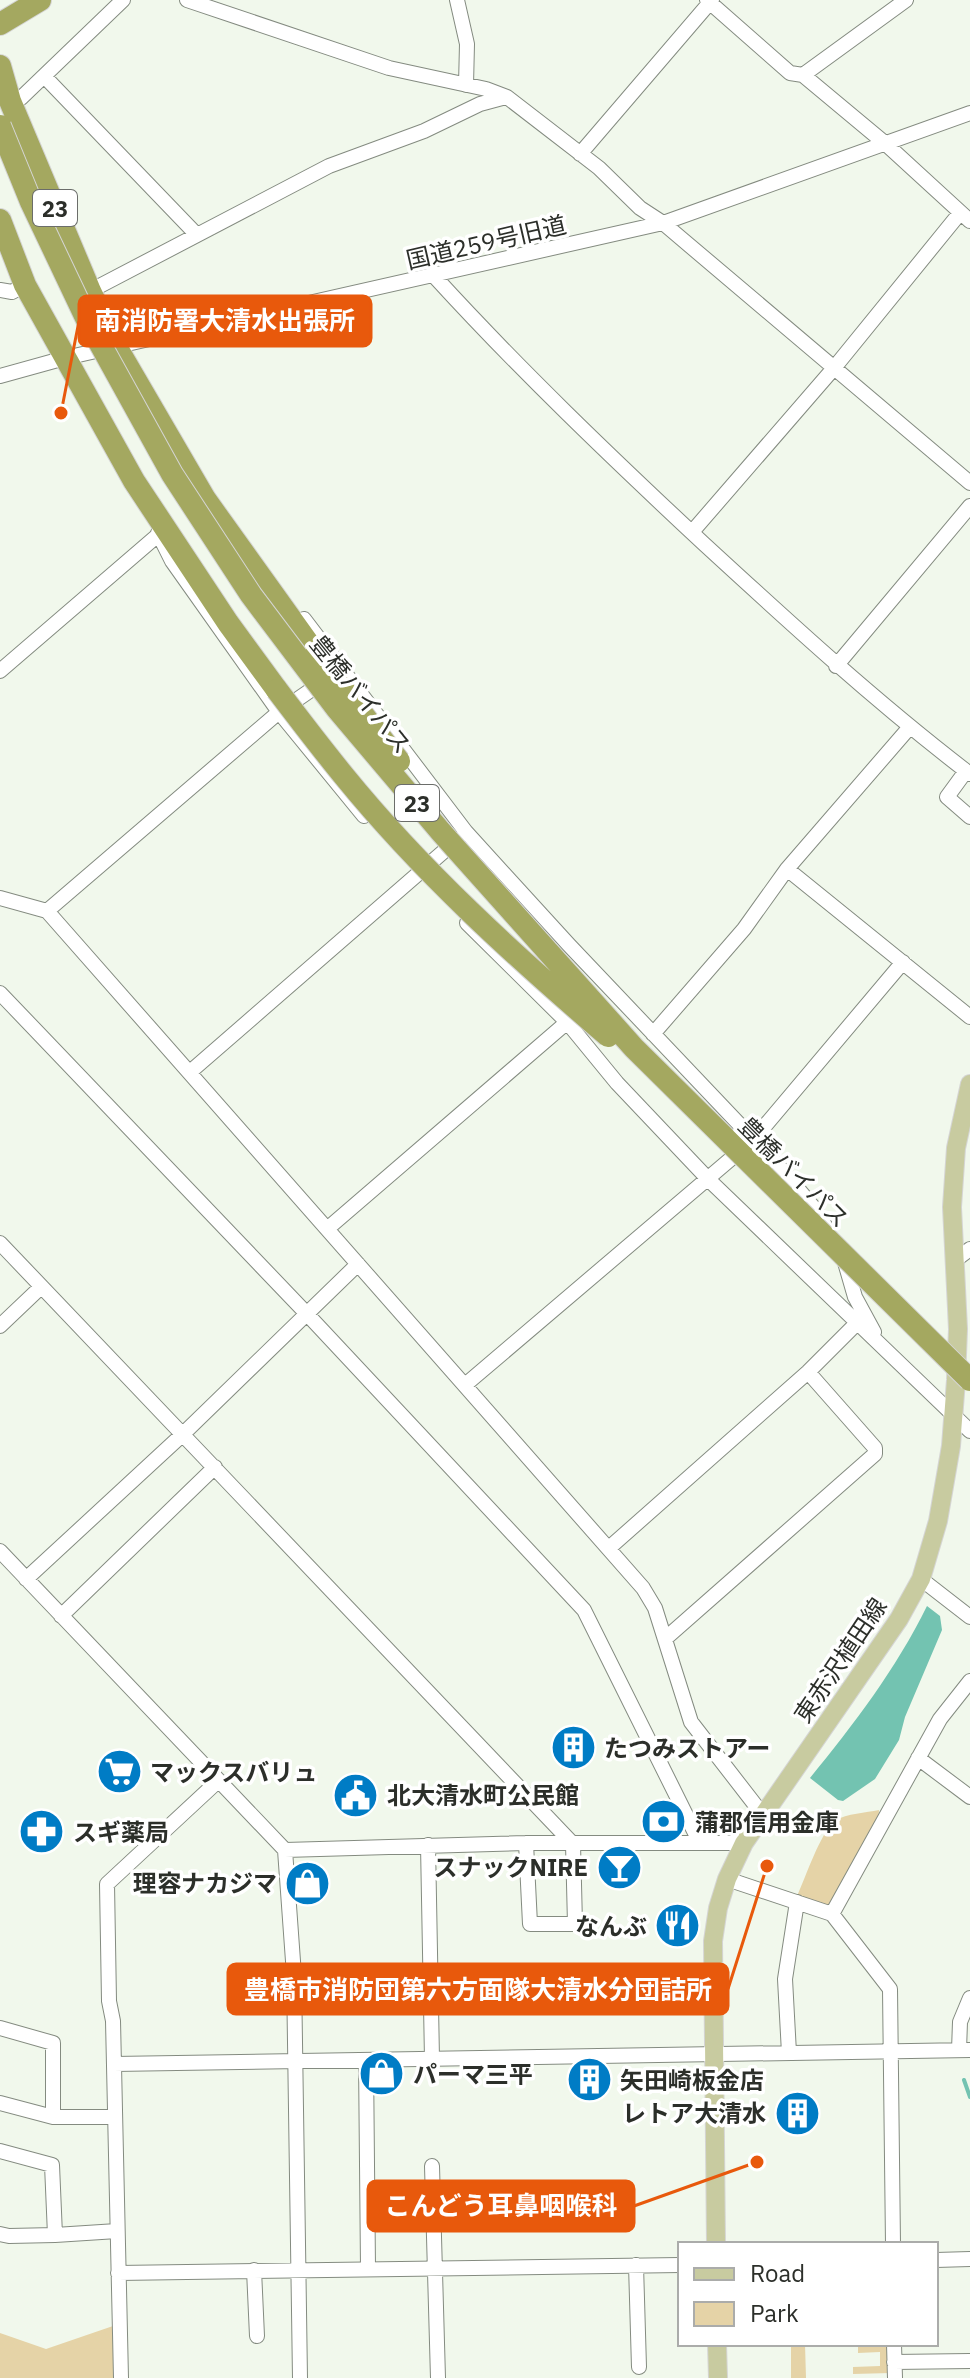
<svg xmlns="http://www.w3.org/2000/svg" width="970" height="2378" viewBox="0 0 970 2378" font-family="'IBM Plex Sans','Noto Sans JP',sans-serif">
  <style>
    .green { fill: #e5d3a7 }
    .water { fill: #73c3b1 }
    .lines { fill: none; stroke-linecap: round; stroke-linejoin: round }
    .stream { stroke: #73c3b1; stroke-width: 4 }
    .minor-casing { stroke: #848b80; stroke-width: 16 }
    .major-casing { stroke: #d5d5d4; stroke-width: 20 }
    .highway-casing { stroke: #d5d5d4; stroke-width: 24 }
    .minor { stroke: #fff; stroke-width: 14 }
    .major { stroke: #c8cba0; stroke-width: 18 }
    .highway { stroke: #a4a860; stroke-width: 22 }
    .highway-bridge-casing { stroke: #d5d5d4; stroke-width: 24; stroke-linecap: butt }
    .highway-bridge { stroke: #a4a860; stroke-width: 22 }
    .labels { text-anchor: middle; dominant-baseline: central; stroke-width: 7; stroke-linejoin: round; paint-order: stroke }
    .shield { fill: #fff; stroke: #6b6d6a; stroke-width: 2 }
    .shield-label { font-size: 22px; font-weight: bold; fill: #2c2f2a }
    .street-label { font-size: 24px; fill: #2c2f2a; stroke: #fff }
    .poi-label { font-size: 24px; font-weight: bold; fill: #2c2f2a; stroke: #fff; text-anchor: start }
    .leader { fill: none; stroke: #e8590c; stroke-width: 3 }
    .callout-dot { fill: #e8590c; stroke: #fff; stroke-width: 3 }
    .callout { fill: #e8590c; stroke: #e8590c; stroke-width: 3 }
    .callout-label { font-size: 26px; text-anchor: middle; font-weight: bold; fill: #fff }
  </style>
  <rect width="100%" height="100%" fill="#f1f8ec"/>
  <path class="green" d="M 879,1810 L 878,1825 L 830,1906 L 797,1896 C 806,1877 820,1833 835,1821 C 847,1813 866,1813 879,1810 Z
    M 113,2326 L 114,2378 L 0,2378 L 0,2333 L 46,2349 Z
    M 791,2344 L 805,2344 L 806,2378 L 791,2378 Z
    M 858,2344 L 890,2344 L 891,2373 L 853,2374 L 853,2367 L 880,2366 L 880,2352 L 858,2353 Z"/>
  <path class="water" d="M 927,1606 L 940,1616 L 942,1630 L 905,1717 L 899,1740 L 875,1779 L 843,1801 L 838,1800 L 810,1778 C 854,1724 896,1669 927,1606 Z"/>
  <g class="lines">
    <path class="stream" d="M 964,2080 L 970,2097"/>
    <defs>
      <path id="minor" d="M 187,0 L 389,68 L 486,89 L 507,97 L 599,168 L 640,208 L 663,223 L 970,483
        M 457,0 L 467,44 L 466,85
        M 707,0 L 790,73 L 803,75 L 887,145 L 970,221
        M 803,75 L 906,0
        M 44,76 L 197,235
        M 10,101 L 21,98 L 123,0
        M 580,154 L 712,0
        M 435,277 C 520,370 611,457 703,543 C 790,623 876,702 970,774
        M 0,290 L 12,292 L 25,285
        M 90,291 L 329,166 L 424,131 L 480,104 L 506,97
        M 0,376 L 65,358 L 663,223 L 970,113
        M 692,532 L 834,368 L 960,213
        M 158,533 L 172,561 L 279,712 L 364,816
        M 304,619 L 466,832 L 569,945 L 777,1164 L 814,1208 L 826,1227
        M 836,666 L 970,506
        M 0,671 L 158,535
        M 966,771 L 947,797 L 970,817
        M 787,869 L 970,1017
        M 0,898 L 47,911 L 643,1588 L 655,1608 L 691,1722 L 763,1815
        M 47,911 L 279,712 L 324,681
        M 467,923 L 567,1022 L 617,1083 L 709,1180 L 970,1431
        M 0,993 L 307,1314 L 584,1610 L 700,1843
        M 653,1034 L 744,929 L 787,869 L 909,728
        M 190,1072 L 458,839
        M 327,1229 L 572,1018
        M 0,1243 L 573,1844 L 575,1924 L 530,1924 L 526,1843
        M 844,1259 L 855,1297 L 874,1332
        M 954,1261 L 970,1249
        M 0,1326 L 41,1287
        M 465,1385 L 753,1140 L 903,962
        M 609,1548 L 808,1372 L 858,1322
        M 0,1551 L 285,1850 L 294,1975 L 300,2378
        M 26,1579 L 183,1434 L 358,1264
        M 921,1579 L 970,1617
        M 61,1616 L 215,1467
        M 666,1638 L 875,1454 L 875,1448 L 808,1372
        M 918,1758 L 970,1797
        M 428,1845 L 432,2059
        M 285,1850 L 526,1843 L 744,1843
        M 727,1879 L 832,1914 L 890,1989 L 893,2244
        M 832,1914 L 940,1719 L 970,1681
        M 0,2028 L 53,2043 L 53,2117
        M 959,2050 L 960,2022 L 970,1998
        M 789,2053 L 785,1979 L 797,1902
        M 366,2060 L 368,2268
        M 114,2064 L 970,2050
        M 0,2103 L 53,2117 L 115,2117
        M 0,2151 L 52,2165 L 55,2235 L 117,2231
        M 432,2166 L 438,2378
        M 0,2234 L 9,2236 L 55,2235
        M 936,2260 L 970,2259
        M 636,2265 L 639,2367
        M 254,2270 L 257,2336
        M 118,2273 L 680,2265
        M 894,2344 L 895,2378
        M 894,2362 L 970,2361
        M 121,2378 L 113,2021 L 109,2001 L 107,1884 L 218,1781"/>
      <path id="major" d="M 716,2244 L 713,1941 L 718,1908 L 727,1879 L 744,1843 L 899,1619 L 921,1579 L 938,1521 L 951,1446 L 956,1380 L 958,1329 L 952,1207 L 956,1148 L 970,1084
        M 717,2344 L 718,2378"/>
      <path id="highway" d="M 0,24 L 40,0
        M 0,66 L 10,101 L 90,291 L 117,348 L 205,499 L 316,654
        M 0,220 L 25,285 L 134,481 L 228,623 L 277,690"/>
    </defs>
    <use href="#minor" class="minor-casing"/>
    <use href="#major" class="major-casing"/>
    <use href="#highway" class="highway-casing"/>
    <use href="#minor" class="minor"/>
    <use href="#major" class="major"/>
    <use href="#highway" class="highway"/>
    <defs>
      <path id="highway-bridge" d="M 0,126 L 31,202 L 88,322 L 172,474 L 251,595 L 337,709 L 441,832 L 634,1048 L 970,1380
        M 316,654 L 399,761
        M 277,690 C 299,719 321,748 344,776 C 422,872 515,956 608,1036"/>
    </defs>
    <use href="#highway-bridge" class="highway-bridge-casing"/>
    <use href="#highway-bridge" class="highway-bridge"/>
  </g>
  <defs>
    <symbol id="building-disc" viewBox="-11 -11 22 22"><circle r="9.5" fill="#007cc5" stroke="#fff"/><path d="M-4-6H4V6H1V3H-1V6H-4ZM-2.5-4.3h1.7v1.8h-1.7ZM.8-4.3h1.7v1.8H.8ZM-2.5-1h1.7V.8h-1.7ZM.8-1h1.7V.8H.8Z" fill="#fff"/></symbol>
    <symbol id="supermarket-disc" viewBox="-11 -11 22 22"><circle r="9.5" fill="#007cc5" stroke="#fff"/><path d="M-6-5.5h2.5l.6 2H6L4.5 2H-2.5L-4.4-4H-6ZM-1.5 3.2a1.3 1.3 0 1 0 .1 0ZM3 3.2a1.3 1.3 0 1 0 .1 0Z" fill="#fff"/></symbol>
    <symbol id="civic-disc" viewBox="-11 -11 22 22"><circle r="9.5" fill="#007cc5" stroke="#fff"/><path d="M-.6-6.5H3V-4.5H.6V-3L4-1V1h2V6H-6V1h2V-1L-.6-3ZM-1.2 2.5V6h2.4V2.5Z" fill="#fff"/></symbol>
    <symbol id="bank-disc" viewBox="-11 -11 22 22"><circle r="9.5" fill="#007cc5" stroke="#fff"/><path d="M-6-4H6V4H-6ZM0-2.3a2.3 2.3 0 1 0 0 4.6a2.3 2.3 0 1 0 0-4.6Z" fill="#fff"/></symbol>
    <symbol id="pharmacy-disc" viewBox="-11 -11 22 22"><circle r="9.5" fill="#007cc5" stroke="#fff"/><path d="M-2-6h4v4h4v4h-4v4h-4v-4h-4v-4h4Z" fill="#fff"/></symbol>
    <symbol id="bar-disc" viewBox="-11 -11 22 22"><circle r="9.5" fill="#007cc5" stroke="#fff"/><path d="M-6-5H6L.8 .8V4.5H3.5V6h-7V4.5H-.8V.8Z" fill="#fff"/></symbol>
    <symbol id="shop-disc" viewBox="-11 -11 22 22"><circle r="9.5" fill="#007cc5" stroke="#fff"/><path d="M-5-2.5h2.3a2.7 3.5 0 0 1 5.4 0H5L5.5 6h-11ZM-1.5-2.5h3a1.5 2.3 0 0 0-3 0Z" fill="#fff"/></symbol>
    <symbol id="restaurant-disc" viewBox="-11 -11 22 22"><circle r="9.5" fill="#007cc5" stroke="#fff"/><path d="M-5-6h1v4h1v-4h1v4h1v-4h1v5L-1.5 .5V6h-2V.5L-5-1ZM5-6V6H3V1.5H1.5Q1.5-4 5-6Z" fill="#fff"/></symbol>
  </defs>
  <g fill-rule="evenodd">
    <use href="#building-disc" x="548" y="1722" width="51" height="51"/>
    <use href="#supermarket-disc" x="94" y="1746" width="51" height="51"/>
    <use href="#civic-disc" x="330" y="1770" width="51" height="51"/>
    <use href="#bank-disc" x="638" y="1796" width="51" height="51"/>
    <use href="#pharmacy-disc" x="16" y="1806" width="51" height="51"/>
    <use href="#bar-disc" x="594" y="1842" width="51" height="51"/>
    <use href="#shop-disc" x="282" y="1858" width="51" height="51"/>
    <use href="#restaurant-disc" x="652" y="1900" width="51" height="51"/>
    <use href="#shop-disc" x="356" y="2048" width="51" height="51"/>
    <use href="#building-disc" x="564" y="2054" width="51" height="51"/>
    <use href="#building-disc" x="772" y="2088" width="51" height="51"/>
  </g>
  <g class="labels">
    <g class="shield">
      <rect x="33" y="190" width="44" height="36" rx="6"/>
      <rect x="395" y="785" width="44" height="36" rx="6"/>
    </g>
    <g class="shield-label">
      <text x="55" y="208">23</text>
      <text x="417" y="803">23</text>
    </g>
    <g class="street-label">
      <text transform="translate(486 242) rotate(-13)">国道259号旧道</text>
      <text transform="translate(361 694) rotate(51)">豊橋バイパス</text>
      <text transform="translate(794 1172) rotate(45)">豊橋バイパス</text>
      <text transform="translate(840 1660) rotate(-56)">東赤沢植田線</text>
    </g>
    <g class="poi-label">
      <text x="604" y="1748">たつみストアー</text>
      <text x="150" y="1772">マックスバリュ</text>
      <text x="387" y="1795">北大清水町公民館</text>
      <text x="695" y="1822">蒲郡信用金庫</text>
      <text x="73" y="1832">スギ薬局</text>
      <text x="588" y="1867" text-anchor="end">スナックNIRE</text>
      <text x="277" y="1883" text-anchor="end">理容ナカジマ</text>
      <text x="647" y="1926" text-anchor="end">なんぶ</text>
      <text x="413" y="2074">パーマ三平</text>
      <text x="620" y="2080">矢田崎板金店</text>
      <text x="766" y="2113" text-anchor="end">レトア大清水</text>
    </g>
  </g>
  <path class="leader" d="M61 413L79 321M767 1866L728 1989M757 2162L634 2206"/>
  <g class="callout-dot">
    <circle cx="61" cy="413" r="8"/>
    <circle cx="767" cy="1866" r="8"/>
    <circle cx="757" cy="2162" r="8"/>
  </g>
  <g class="callout">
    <rect x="79" y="296" width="292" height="50" rx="8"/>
    <rect x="228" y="1964" width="500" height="50" rx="8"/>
    <rect x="368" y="2181" width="266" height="50" rx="8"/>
  </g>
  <g class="callout-label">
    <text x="225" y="330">南消防署大清水出張所</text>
    <text x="478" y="1999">豊橋市消防団第六方面隊大清水分団詰所</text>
    <text x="501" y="2215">こんどう耳鼻咽喉科</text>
  </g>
  <rect x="678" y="2242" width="260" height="104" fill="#ffffff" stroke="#abacaa" stroke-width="2"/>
  <rect x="694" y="2268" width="40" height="12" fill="#c8cba0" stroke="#abacaa" stroke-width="2"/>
  <text x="750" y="2282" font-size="24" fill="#2c2f2a">Road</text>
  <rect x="694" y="2302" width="40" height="24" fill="#e5d3a7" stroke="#abacaa" stroke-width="2"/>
  <text x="750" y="2322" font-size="24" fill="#2c2f2a">Park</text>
</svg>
